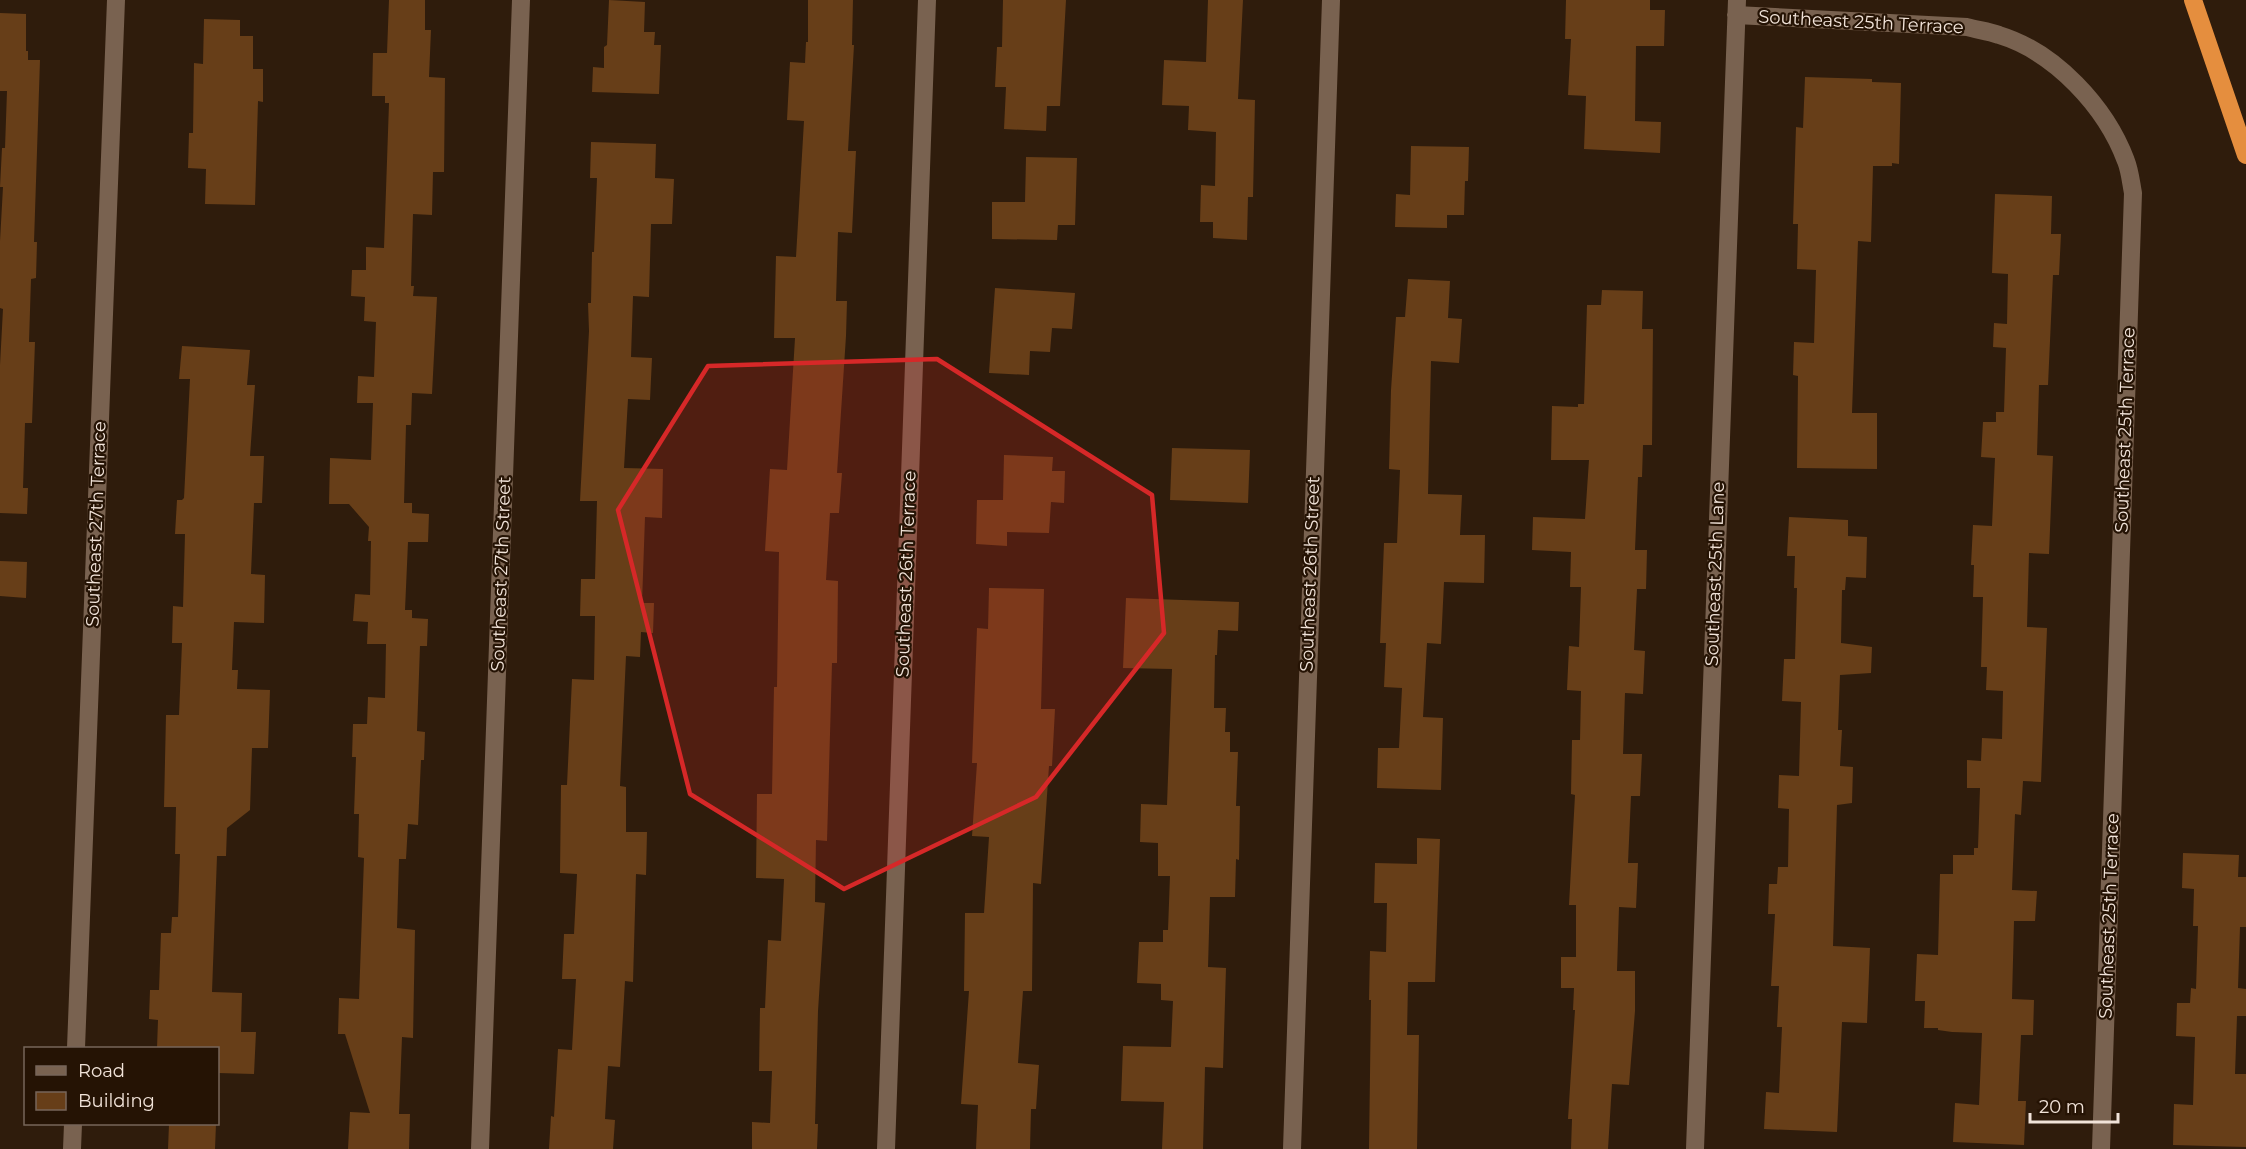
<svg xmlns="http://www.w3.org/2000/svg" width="2246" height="1149" viewBox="0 0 2246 1149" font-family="Montserrat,sans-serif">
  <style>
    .building { fill: #673e18 }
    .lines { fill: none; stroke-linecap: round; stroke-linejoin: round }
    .street { stroke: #796250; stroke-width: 18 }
    .highway { stroke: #e58e3e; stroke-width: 18 }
    .marked { fill: #d62828; fill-opacity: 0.2; stroke: #d62828; stroke-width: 4.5; stroke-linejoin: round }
    .labels { text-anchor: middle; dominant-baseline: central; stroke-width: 4.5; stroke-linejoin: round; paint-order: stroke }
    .street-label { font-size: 18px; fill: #f1e3d9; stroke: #251304 }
  </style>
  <rect width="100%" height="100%" fill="#2f1c0c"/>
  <path class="building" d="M 389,0 L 425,0 L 425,30 L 431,30 L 429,77 L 445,78 L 444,172 L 433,172 L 432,215 L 413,214 L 411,286 L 414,286 L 413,296 L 437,297 L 432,394 L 412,393 L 411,425 L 406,425 L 404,503 L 412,503 L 412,513 L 429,514 L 428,542 L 408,542 L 405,610 L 412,610 L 412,618 L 428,619 L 427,646 L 420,646 L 417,731 L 425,732 L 424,760 L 421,760 L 418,825 L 408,824 L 406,859 L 399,859 L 397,928 L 415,930 L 413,1038 L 402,1037 L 399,1114 L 410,1114 L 409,1149 L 348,1149 L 350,1112 L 370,1113 L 345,1034 L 338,1034 L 339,998 L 359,999 L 364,858 L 358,857 L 359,814 L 354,814 L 356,757 L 352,757 L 353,724 L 367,724 L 368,697 L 385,698 L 386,644 L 367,644 L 368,622 L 353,621 L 355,594 L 370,595 L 371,541 L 368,541 L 369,527 L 349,504 L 329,504 L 330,458 L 371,460 L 373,403 L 357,403 L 358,376 L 374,377 L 376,322 L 364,321 L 365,297 L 351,296 L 352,270 L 366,270 L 366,247 L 384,248 L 389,103 L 385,103 L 385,96 L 372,96 L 373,53 L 387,53 Z
    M 609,0 L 645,2 L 644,32 L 655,32 L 654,45 L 661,45 L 659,94 L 592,92 L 593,67 L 604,68 L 604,47 L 607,45 Z
    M 808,0 L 853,0 L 852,45 L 854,45 L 848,151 L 856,151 L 852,233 L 838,232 L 836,301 L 847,301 L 846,336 L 837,473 L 842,473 L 839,513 L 830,513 L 826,580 L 838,581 L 837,663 L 832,663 L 827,841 L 816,840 L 815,902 L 825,903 L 818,1011 L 815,1124 L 818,1124 L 817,1149 L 752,1149 L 752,1122 L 770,1123 L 772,1071 L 759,1071 L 760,1008 L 765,1008 L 768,940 L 781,941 L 784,879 L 756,878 L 757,794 L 772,794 L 774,687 L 777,687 L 779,552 L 765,551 L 770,469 L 787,470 L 795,338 L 774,338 L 776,256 L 796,257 L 804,121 L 787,120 L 790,62 L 805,63 L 806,42 L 808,42 Z
    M 1003,0 L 1066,0 L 1060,106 L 1047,106 L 1046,131 L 1004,129 L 1006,87 L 995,87 L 997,47 L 1002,47 Z
    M 1208,0 L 1243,0 L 1238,99 L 1255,100 L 1253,197 L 1248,197 L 1247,240 L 1213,238 L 1213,222 L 1200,222 L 1201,185 L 1215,186 L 1216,132 L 1188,130 L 1189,106 L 1162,105 L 1164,60 L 1206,62 Z
    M 1566,0 L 1650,0 L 1650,10 L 1665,10 L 1664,46 L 1636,46 L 1635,121 L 1661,122 L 1660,153 L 1584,149 L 1586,96 L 1568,95 L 1571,39 L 1565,39 Z
    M 0,13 L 26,14 L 26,51 L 28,51 L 28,60 L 40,60 L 34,242 L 37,242 L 36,278 L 31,279 L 29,342 L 35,342 L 32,423 L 25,423 L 23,488 L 28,488 L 27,514 L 0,513 L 0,365 L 3,309 L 0,308 L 0,241 L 3,187 L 0,187 L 2,148 L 5,148 L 7,91 L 0,91 Z
    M 204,19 L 240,20 L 240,36 L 253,36 L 253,69 L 263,69 L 263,102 L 258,101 L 255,205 L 205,204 L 206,169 L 188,168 L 189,133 L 193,133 L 194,63 L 203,64 Z
    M 1805,77 L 1872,79 L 1872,82 L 1901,83 L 1899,164 L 1892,163 L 1892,166 L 1873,166 L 1871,242 L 1858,241 L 1852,413 L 1877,413 L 1877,469 L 1797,468 L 1798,376 L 1793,375 L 1794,342 L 1814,343 L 1816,270 L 1797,269 L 1798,224 L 1793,224 L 1796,127 L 1803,128 Z
    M 591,142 L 656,144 L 655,178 L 674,179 L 672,224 L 651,224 L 649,297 L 633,296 L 631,357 L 652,358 L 650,400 L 628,399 L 624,468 L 663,469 L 662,518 L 645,517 L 642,603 L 654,603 L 653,633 L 641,632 L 640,657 L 626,656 L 620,786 L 626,787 L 626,832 L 647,832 L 646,875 L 636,874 L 633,982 L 625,981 L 620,1067 L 608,1066 L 605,1119 L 615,1120 L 613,1149 L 549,1149 L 551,1116 L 554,1117 L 558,1049 L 572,1050 L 576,979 L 562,979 L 564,934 L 574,934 L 577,874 L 560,873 L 561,785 L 567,785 L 572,679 L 594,680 L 595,616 L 580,616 L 581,579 L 595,579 L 597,501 L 580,501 L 589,331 L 588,303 L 591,303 L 592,252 L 594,252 L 597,178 L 590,178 Z
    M 1411,146 L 1469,147 L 1468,181 L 1465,181 L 1464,215 L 1447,215 L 1447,228 L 1395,227 L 1396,194 L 1410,195 Z
    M 1026,157 L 1077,158 L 1075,225 L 1058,225 L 1057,240 L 992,239 L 992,202 L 1025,202 Z
    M 1995,194 L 2052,196 L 2051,234 L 2061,234 L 2059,275 L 2053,275 L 2048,385 L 2039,385 L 2037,455 L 2053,456 L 2049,554 L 2029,553 L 2027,627 L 2047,628 L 2041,782 L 2023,781 L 2021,815 L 2015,814 L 2012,890 L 2037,891 L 2035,921 L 2014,921 L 2012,999 L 2034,1000 L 2033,1035 L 2021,1035 L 2018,1101 L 2026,1101 L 2024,1145 L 1953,1142 L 1955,1103 L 1979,1105 L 1982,1033 L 1952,1032 L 1938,1030 L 1938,1028 L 1924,1028 L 1925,1001 L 1915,1001 L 1917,954 L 1938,955 L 1940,874 L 1953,874 L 1953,855 L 1974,855 L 1974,848 L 1978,848 L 1980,788 L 1967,788 L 1967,760 L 1981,761 L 1982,738 L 2002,739 L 2003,691 L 1986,690 L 1987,667 L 1981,667 L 1983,597 L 1973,597 L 1974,565 L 1971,565 L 1973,525 L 1992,526 L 1995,458 L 1981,457 L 1983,422 L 1996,422 L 1996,412 L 2004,412 L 2006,348 L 1993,347 L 1994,323 L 2007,324 L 2008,274 L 1992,273 Z
    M 1408,279 L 1450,281 L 1448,318 L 1462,319 L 1459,363 L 1431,361 L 1428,494 L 1462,495 L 1460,535 L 1485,535 L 1484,583 L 1444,582 L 1441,644 L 1427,643 L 1423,717 L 1443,718 L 1441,790 L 1377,788 L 1378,748 L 1399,748 L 1402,688 L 1384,687 L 1386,643 L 1380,643 L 1384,543 L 1397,543 L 1400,470 L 1389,469 L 1391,390 L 1396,317 L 1405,317 Z
    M 995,288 L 1075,293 L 1072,329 L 1052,328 L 1050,352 L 1030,351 L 1029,375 L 989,373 Z
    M 1602,290 L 1643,291 L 1642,329 L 1653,329 L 1652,445 L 1643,445 L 1642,477 L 1638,477 L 1635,550 L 1647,550 L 1646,589 L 1637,589 L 1634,650 L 1645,651 L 1643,694 L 1625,693 L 1623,754 L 1642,754 L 1640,796 L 1631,796 L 1628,863 L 1638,863 L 1636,908 L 1619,907 L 1617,971 L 1635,971 L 1635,1011 L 1629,1085 L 1612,1084 L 1608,1149 L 1571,1149 L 1572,1119 L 1568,1119 L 1575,1010 L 1573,1010 L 1574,988 L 1561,988 L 1561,957 L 1576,957 L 1576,905 L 1569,905 L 1575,795 L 1571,794 L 1572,740 L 1580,740 L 1581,691 L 1567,690 L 1569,646 L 1579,647 L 1581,587 L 1570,587 L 1571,552 L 1532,550 L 1533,517 L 1585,519 L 1589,460 L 1551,460 L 1552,406 L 1578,407 L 1578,404 L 1584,404 L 1587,305 L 1601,305 Z
    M 182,346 L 250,350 L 247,385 L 255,385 L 250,456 L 264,456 L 262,503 L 254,503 L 251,574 L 265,575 L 264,623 L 234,622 L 232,670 L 238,670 L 237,689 L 270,690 L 268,748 L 252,748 L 250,810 L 227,828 L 226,856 L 217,856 L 212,992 L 242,993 L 241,1032 L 256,1032 L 254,1074 L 218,1073 L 218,1048 L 157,1048 L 158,1020 L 149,1019 L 150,990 L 159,990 L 161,933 L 171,933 L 172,917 L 178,917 L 180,854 L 175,854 L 176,807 L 164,807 L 166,715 L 179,715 L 182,643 L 172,643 L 173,606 L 183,607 L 185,534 L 175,534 L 177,500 L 182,500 L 184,498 L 190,379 L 179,379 Z
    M 1172,448 L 1250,450 L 1248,503 L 1170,500 Z
    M 1004,455 L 1053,457 L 1052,471 L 1065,471 L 1064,503 L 1051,502 L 1049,533 L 1007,532 L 1007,546 L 976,544 L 977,500 L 1003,500 Z
    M 1789,517 L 1848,520 L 1848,536 L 1867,537 L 1866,578 L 1846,577 L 1845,590 L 1842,590 L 1841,643 L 1872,647 L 1871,673 L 1840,675 L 1838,730 L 1842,730 L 1840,766 L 1853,767 L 1852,803 L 1837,805 L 1833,946 L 1870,948 L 1867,1023 L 1842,1022 L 1837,1132 L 1764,1129 L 1766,1092 L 1779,1093 L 1782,1027 L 1777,1027 L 1779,986 L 1771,986 L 1775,914 L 1768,914 L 1769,884 L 1777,884 L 1778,867 L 1788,867 L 1789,809 L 1778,808 L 1779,775 L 1799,776 L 1801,702 L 1782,701 L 1784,659 L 1795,659 L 1797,588 L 1794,588 L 1795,556 L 1787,556 Z
    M 0,561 L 27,562 L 26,598 L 0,596 Z
    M 989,588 L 1044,589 L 1041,709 L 1055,709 L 1052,766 L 1049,766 L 1041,884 L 1033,883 L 1032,991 L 1023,991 L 1018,1063 L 1039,1065 L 1036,1109 L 1031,1109 L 1030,1149 L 976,1149 L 978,1105 L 961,1104 L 969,991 L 964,991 L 965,913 L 984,913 L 989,837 L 972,836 L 977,763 L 972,763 L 977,628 L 988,629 Z
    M 1126,598 L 1239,602 L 1238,631 L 1218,630 L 1217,655 L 1215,655 L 1214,708 L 1226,708 L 1225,732 L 1230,732 L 1230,752 L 1238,752 L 1236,806 L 1240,806 L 1239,860 L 1236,859 L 1235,897 L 1210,897 L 1208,967 L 1226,968 L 1224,1034 L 1223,1068 L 1205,1067 L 1203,1149 L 1162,1149 L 1164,1102 L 1121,1101 L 1123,1046 L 1171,1047 L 1173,1001 L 1161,1000 L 1161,984 L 1137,983 L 1139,942 L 1163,942 L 1163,930 L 1168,930 L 1170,876 L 1158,876 L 1158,843 L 1140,842 L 1141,804 L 1167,805 L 1172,669 L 1123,668 Z
    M 1417,838 L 1440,839 L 1435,982 L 1408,982 L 1407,1035 L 1419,1035 L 1417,1149 L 1369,1149 L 1371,1000 L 1369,1000 L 1370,951 L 1386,952 L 1387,903 L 1374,903 L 1375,863 L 1417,864 Z
    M 2183,853 L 2239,855 L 2238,877 L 2246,877 L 2246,927 L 2240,927 L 2238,988 L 2246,989 L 2246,1016 L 2237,1016 L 2235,1074 L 2246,1074 L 2246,1147 L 2173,1145 L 2174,1104 L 2193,1105 L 2195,1037 L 2176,1036 L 2177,1003 L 2190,1003 L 2191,988 L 2196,989 L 2198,926 L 2193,926 L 2194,889 L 2182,888 Z
    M 169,1124 L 216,1124 L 215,1149 L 168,1149 Z"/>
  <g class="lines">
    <path class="street" d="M 1736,15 L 1967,27 C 1977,30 1988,31 1999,35 C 2055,52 2106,107 2126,161 C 2130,171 2131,183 2133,193 L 2101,1149
      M 76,1048 L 116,0
      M 72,1149 L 73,1124
      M 480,1149 L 521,0
      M 886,1149 L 927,0
      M 1292,1149 L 1331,0
      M 1695,1149 L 1737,0"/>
    <path class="highway" d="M 2193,0 L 2246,155"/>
  </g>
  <path class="marked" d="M 937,359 L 1152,495 L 1164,633 L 1036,797 L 844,889 L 690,794 L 618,510 L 708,366 Z"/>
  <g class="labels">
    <g class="street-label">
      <text transform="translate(1861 22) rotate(3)">Southeast 25th Terrace</text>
      <text transform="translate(2125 430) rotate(-88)">Southeast 25th Terrace</text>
      <text transform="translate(96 524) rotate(-88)">Southeast 27th Terrace</text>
      <text transform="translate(501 574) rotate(-88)">Southeast 27th Street</text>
      <text transform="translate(906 574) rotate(-88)">Southeast 26th Terrace</text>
      <text transform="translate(1310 574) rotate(-88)">Southeast 26th Street</text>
      <text transform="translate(1715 574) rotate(-88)">Southeast 25th Lane</text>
      <text transform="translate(2109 916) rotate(-88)">Southeast 25th Terrace</text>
    </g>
  </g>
  <rect x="24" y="1047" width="195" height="78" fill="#251304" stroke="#776659" stroke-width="1.5"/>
  <rect x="36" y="1066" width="30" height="9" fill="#796250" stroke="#776659" stroke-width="1.5"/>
  <text x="78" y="1077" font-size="18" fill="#f1e3d9">Road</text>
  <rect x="36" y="1092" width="30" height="18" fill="#673e18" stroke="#776659" stroke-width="1.5"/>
  <text x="78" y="1107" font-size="18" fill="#f1e3d9">Building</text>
  <path d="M2030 1113v9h88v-9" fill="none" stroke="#f1e3d9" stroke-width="3"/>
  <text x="2039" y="1113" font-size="18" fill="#f1e3d9" stroke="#251304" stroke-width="4.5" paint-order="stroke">20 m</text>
</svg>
